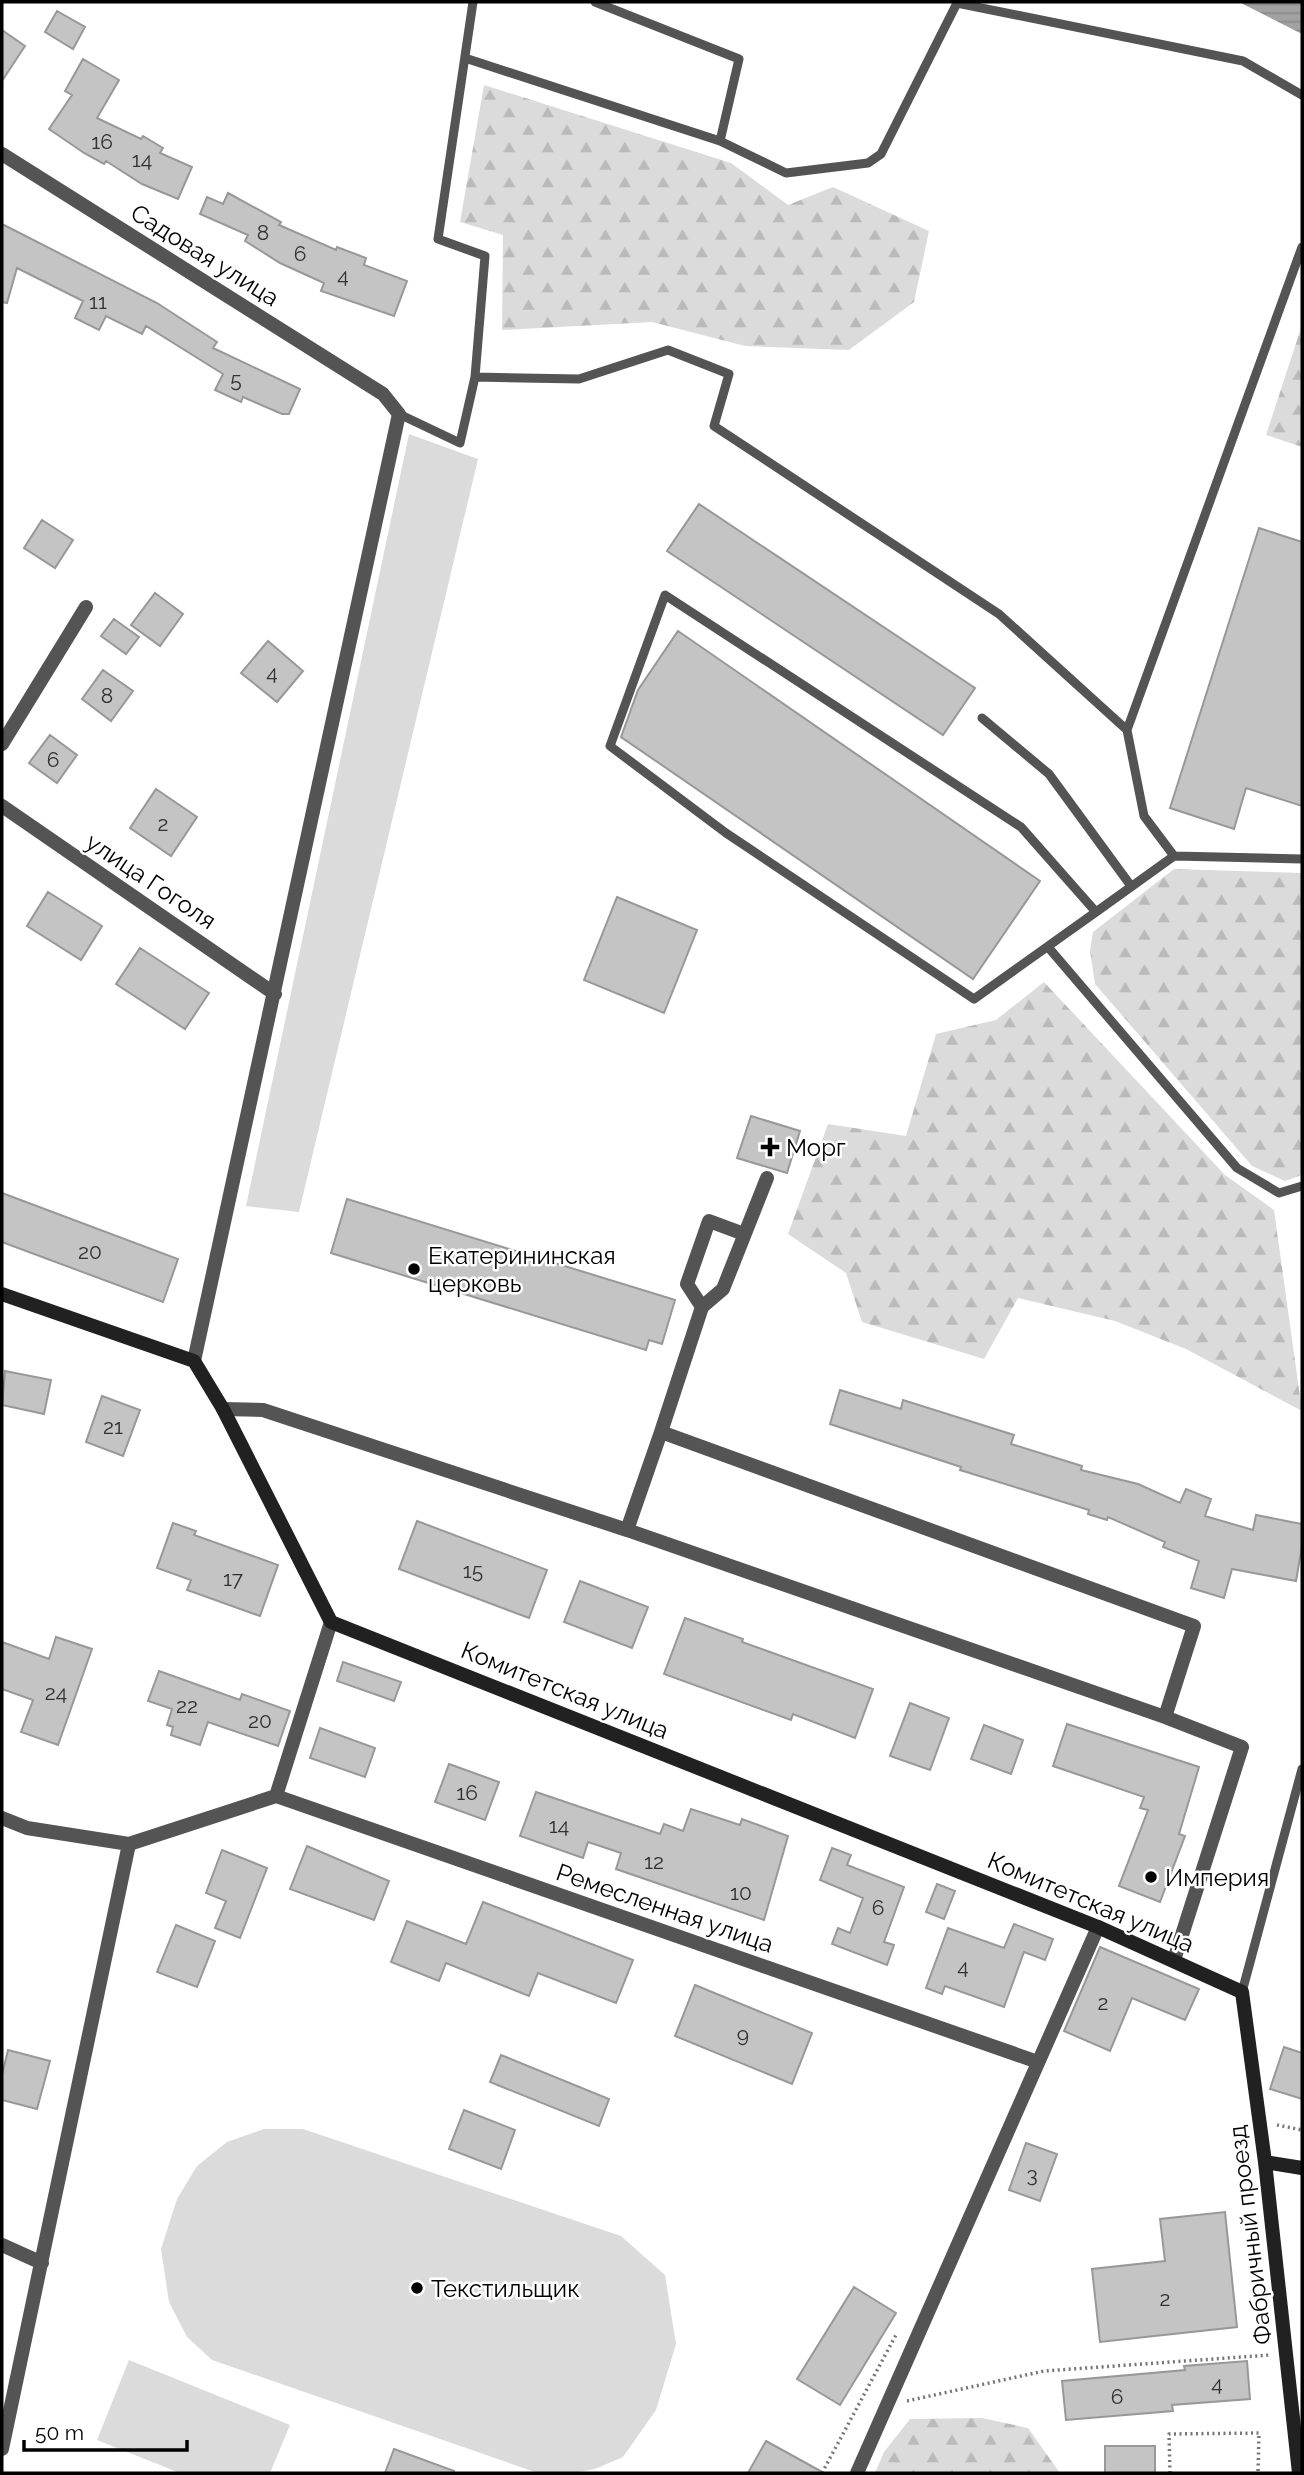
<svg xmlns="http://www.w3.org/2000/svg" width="1304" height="2475" viewBox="0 0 1304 2475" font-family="Raleway,sans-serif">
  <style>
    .forest { fill: url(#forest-firs) }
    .park { fill: #dbdbdb }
    .water { fill: url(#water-rules) }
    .building { fill: #c4c4c4; stroke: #989898; stroke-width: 2 }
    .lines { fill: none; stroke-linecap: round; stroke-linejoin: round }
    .path { stroke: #767676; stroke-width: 3.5; stroke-dasharray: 2 3.5; stroke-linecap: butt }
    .lane { stroke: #545454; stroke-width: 9 }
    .street { stroke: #545454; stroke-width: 14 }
    .secondary { stroke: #212121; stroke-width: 14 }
    .poi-dot { fill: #000; stroke: #fff; stroke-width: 2.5 }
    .labels { text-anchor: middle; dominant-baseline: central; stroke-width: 5; stroke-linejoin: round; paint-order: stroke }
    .number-label { font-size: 21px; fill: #313131 }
    .street-label { font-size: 24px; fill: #000; stroke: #fff }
    .poi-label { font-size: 24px; fill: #000; stroke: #fff; text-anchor: start }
  </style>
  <defs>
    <pattern id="forest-firs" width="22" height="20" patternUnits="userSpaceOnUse" patternTransform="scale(1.75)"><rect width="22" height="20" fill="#dbdbdb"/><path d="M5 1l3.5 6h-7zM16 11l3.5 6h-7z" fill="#bababa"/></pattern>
    <pattern id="water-rules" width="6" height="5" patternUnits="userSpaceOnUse" patternTransform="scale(1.75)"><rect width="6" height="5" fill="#a2a2a2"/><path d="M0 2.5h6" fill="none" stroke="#8a8a8a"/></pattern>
  </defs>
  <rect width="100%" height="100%" fill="#fff"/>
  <path class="forest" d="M 484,85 L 731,163 L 788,205 L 833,187 L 929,231 L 914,302 L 849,350 L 745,346 L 652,322 L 502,330 L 503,235 L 460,222 Z
    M 1302,325 L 1302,447 L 1266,435 Z
    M 1174,869 L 1302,873 L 1302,1175 L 1285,1181 L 1252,1166 L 1095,984 L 1090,951 L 1093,932 Z
    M 1044,982 L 1225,1175 L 1274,1210 L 1302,1411 L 1186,1349 L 1115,1321 L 1018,1298 L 984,1359 L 862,1322 L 846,1273 L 788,1234 L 828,1124 L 906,1136 L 936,1034 L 996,1020 Z
    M 982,2418 L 1028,2428 L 1060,2473 L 875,2473 L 884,2452 L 910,2419 Z"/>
  <path class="park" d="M 409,434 L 478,459 L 299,1212 L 246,1206 Z
    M 264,2129 L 303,2129 L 621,2236 L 665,2275 L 676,2344 L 656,2410 L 623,2457 L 595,2469 L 572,2473 L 535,2472 L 212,2360 L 187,2337 L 169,2302 L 161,2249 L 177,2199 L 197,2166 L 227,2142 Z
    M 129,2360 L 290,2425 L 270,2473 L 180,2473 L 97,2440 Z"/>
  <path class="water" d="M 1239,2 L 1302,2 L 1302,34 Z"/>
  <path class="building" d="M 57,11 L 85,27 L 73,49 L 45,32 Z
    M 2,30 L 25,46 L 2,81 Z
    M 83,59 L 119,80 L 97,118 L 141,139 L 143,136 L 163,148 L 160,153 L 192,167 L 178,199 L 142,184 L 106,161 L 104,164 L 84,153 L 49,129 L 72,95 L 65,91 Z
    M 228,193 L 281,222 L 279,225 L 336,250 L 337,247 L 366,258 L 364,265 L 407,281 L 394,316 L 321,291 L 324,283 L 280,263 L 245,241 L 248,235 L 200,214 L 207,197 L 223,204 Z
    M 2,224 L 157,303 L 217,342 L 213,348 L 300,389 L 289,414 L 282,414 L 243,397 L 241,402 L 215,390 L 223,374 L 146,326 L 142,334 L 106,316 L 99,330 L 75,318 L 83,301 L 17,268 L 7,303 L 2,302 Z
    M 699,504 L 975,688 L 943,735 L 667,551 Z
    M 42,520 L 73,540 L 55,568 L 24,548 Z
    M 1259,528 L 1302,542 L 1302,806 L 1246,788 L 1234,829 L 1170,808 Z
    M 155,593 L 183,614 L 160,646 L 131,625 Z
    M 114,619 L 139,637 L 126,654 L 101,636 Z
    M 678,631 L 1040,881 L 973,979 L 621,737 L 638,690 Z
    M 268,641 L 303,671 L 277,702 L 241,673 Z
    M 103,670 L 133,691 L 111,721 L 82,699 Z
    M 50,735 L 77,755 L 57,783 L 29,763 Z
    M 156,789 L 197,817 L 171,856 L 130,828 Z
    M 48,892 L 102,926 L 81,960 L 27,926 Z
    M 617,897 L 697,930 L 664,1013 L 584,980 Z
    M 140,948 L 209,993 L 185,1029 L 116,984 Z
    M 751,1116 L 800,1131 L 787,1173 L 737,1158 Z
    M 2,1193 L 178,1259 L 163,1302 L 2,1242 Z
    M 347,1199 L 675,1300 L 662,1344 L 649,1340 L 646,1350 L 331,1253 Z
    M 5,1371 L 51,1380 L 44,1414 L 2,1405 Z
    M 840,1390 L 901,1409 L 903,1400 L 1014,1435 L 1011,1444 L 1082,1466 L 1081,1470 L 1138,1484 L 1180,1503 L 1186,1489 L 1211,1499 L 1205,1516 L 1253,1530 L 1256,1515 L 1302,1524 L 1302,1546 L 1296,1581 L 1232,1569 L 1224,1598 L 1191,1588 L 1199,1561 L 1163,1547 L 1165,1542 L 1108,1517 L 1107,1520 L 1088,1514 L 1089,1510 L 960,1470 L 961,1467 L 830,1424 Z
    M 102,1396 L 140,1410 L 123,1456 L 86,1442 Z
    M 417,1521 L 547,1570 L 529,1618 L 399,1569 Z
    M 173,1523 L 196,1531 L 194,1535 L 278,1565 L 260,1616 L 187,1590 L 191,1580 L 157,1568 Z
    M 580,1581 L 648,1607 L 632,1648 L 564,1622 Z
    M 685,1618 L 743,1639 L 742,1642 L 873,1689 L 855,1738 L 793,1714 L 791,1720 L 664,1674 Z
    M 56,1637 L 92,1649 L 58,1745 L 21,1732 L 33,1700 L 2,1689 L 2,1642 L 49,1659 Z
    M 343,1662 L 401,1682 L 394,1701 L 337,1681 Z
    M 159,1671 L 240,1700 L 242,1694 L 290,1711 L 278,1746 L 208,1722 L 200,1745 L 171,1735 L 173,1727 L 167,1725 L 172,1709 L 148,1701 Z
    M 910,1703 L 949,1718 L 930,1770 L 890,1756 Z
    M 1067,1724 L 1199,1767 L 1179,1834 L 1185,1836 L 1160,1902 L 1119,1886 L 1148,1810 L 1140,1808 L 1144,1797 L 1053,1766 Z
    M 984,1725 L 1023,1740 L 1011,1774 L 971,1759 Z
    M 320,1728 L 375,1748 L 365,1777 L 310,1758 Z
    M 449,1764 L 499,1782 L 485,1820 L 435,1802 Z
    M 536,1792 L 660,1834 L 664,1824 L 683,1831 L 691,1809 L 740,1825 L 742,1819 L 788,1836 L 764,1920 L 616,1869 L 621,1853 L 588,1842 L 583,1858 L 520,1836 Z
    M 307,1846 L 389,1881 L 374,1920 L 290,1889 Z
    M 832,1848 L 851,1855 L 847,1865 L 904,1887 L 884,1942 L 894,1945 L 887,1965 L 832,1944 L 838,1928 L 850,1933 L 863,1898 L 820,1880 Z
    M 222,1850 L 267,1868 L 240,1938 L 215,1928 L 226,1901 L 206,1893 Z
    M 937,1884 L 955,1891 L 944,1919 L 926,1912 Z
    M 483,1902 L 633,1960 L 616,2003 L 538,1973 L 529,1996 L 446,1963 L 439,1981 L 391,1962 L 407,1921 L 466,1944 Z
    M 1014,1924 L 1053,1939 L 1045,1960 L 1024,1952 L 1004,2007 L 945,1986 L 942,1994 L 926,1988 L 948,1928 L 1004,1948 Z
    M 176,1925 L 215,1941 L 197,1987 L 157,1972 Z
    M 1100,1947 L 1199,1989 L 1185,2020 L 1132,1998 L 1110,2051 L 1064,2031 Z
    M 695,1985 L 812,2033 L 792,2084 L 675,2036 Z
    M 1284,2047 L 1302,2053 L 1302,2099 L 1270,2089 Z
    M 8,2050 L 50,2061 L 37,2109 L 2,2100 L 2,2075 Z
    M 501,2055 L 609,2099 L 599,2126 L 490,2082 Z
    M 464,2110 L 515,2130 L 501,2169 L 449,2149 Z
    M 1026,2143 L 1057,2154 L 1040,2201 L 1009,2190 Z
    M 1225,2212 L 1237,2327 L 1100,2342 L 1092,2269 L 1165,2261 L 1160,2219 Z
    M 854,2287 L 896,2313 L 840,2405 L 797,2379 Z
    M 1247,2361 L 1250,2399 L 1172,2405 L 1173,2411 L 1066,2420 L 1062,2381 L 1185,2370 L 1184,2366 Z
    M 766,2441 L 824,2473 L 748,2473 Z
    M 1105,2446 L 1155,2446 L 1155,2473 L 1105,2473 Z
    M 394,2449 L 454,2471 L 454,2473 L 385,2473 Z"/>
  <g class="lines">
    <path class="path" d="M 1277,2125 L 1302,2130
      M 907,2401 L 1044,2371 L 1270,2355
      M 822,2473 L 897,2333
      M 1170,2473 L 1169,2434 L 1259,2433 L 1258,2473"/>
    <path class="lane" d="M 473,2 L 438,239 L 485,256 L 475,377
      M 595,2 L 739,59 L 720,141 L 786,173 L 868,163 L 881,154 L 957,3 L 1243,61 L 1302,95
      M 465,58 L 720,141
      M 399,414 L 460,443 L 475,377 L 579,379 L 668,350 L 729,374 L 714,426 L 999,614 L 1127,730 L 1144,816 L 1174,856
      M 665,595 L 1021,827 L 1096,912 L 974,999 L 726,833 L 610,746 Z
      M 982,718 L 1049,774 L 1131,886
      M 1127,730 L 1302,247
      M 1096,912 L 1174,856 L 1302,859
      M 1048,947 L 1237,1168 L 1279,1193 L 1302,1186
      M 1242,1992 L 1302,1769"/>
    <path class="street" d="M 2,154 L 383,394 L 399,414 L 194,1361
      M 2,744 L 86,607
      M 2,806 L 275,994
      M 702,1307 L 687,1284 L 709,1221 L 744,1234
      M 223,1409 L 263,1410 L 627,1530
      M 661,1432 L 702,1307 L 723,1289 L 767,1178
      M 1165,1717 L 627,1530 L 661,1432 L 1194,1626 L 1165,1717 L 1242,1747 L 1174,1960
      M 276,1796 L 1038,2062
      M 2,1818 L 27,1828 L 129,1844 L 276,1796 L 331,1622
      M 2,2245 L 42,2263
      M 2,2449 L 129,1844
      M 857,2473 L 1098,1927"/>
    <path class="secondary" d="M 2,1294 L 194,1361 L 223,1409 L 331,1622 L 1098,1927 L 1242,1992 L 1265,2162 L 1299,2473
      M 1265,2162 L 1302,2168"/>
  </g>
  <g class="poi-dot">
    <path d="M766.5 1136.5h7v7h7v7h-7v7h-7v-7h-7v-7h7z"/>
    <circle cx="414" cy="1269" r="7"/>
    <circle cx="1151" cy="1877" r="7"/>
    <circle cx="417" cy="2288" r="7"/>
  </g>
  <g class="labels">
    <g class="number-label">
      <text x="102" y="141">16</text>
      <text x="142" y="159">14</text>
      <text x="263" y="232">8</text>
      <text x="300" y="253">6</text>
      <text x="343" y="275">4</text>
      <text x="98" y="301">11</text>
      <text x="236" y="379">5</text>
      <text x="272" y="672">4</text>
      <text x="107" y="695">8</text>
      <text x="53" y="759">6</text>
      <text x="163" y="823">2</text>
      <text x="90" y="1251">20</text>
      <text x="113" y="1426">21</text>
      <text x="473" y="1570">15</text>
      <text x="233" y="1578">17</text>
      <text x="56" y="1692">24</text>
      <text x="187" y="1705">22</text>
      <text x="260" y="1720">20</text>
      <text x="467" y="1792">16</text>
      <text x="559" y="1825">14</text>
      <text x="654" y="1861">12</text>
      <text x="741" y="1892">10</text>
      <text x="878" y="1907">6</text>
      <text x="963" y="1966">4</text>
      <text x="1103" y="2002">2</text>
      <text x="743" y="2034">9</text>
      <text x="1032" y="2174">3</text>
      <text x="1165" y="2298">2</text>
      <text x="1217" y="2383">4</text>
      <text x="1117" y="2396">6</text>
    </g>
    <g class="street-label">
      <text transform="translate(205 255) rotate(32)">Садовая улица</text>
      <text transform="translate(151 881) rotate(34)">улица Гоголя</text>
      <text transform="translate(565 1690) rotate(22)">Комитетская улица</text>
      <text transform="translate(1091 1902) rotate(23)">Комитетская улица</text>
      <text transform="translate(665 1908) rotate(19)">Ремесленная улица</text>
      <text transform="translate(1250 2235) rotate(-97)">Фабричный проезд</text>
    </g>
    <g class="poi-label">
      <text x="786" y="1147">Морг</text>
      <text x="428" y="1255">Екатерининская<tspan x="428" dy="28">церковь</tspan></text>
      <text x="1165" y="1877">Империя</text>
      <text x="431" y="2288">Текстильщик</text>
    </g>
  </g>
  <rect width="1304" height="2475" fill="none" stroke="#000000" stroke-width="7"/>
  <path d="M24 2440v10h163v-10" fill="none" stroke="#000000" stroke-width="3.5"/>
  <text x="35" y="2440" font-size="21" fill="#000000" stroke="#ffffff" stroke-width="5" paint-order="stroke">50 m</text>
</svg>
